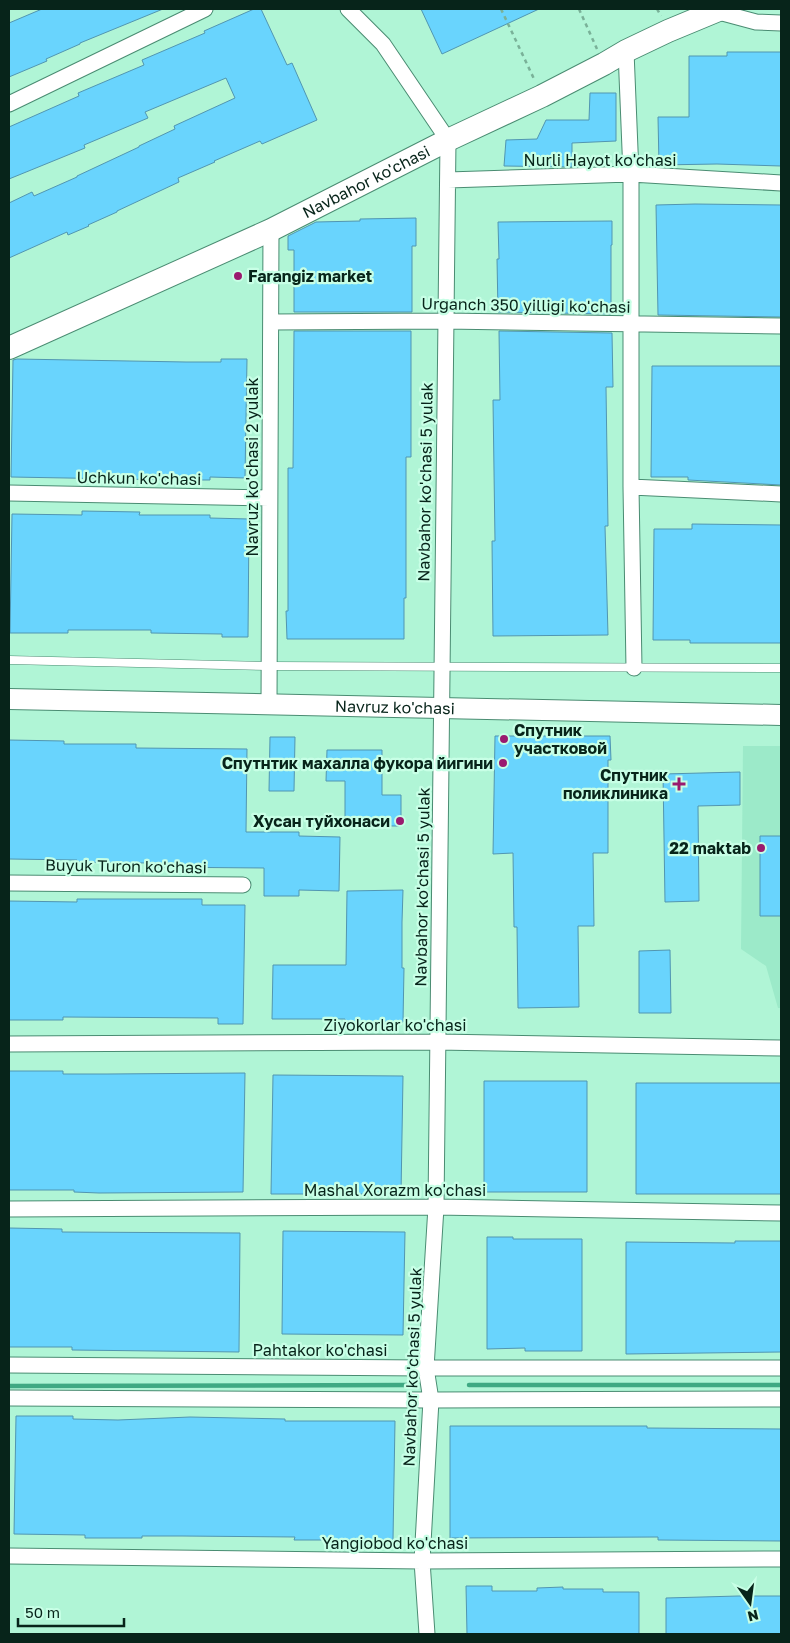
<svg xmlns="http://www.w3.org/2000/svg" width="790" height="1643" viewBox="0 0 790 1643" font-family="'Golos Text',sans-serif">
  <style>
    .built { fill: #9ceac9 }
    .lines { fill: none; stroke-linecap: round; stroke-linejoin: round }
    .stream { stroke: #3fa983; stroke-width: 4.5 }
    .building { fill: #69d4fd; stroke: #5196b1 }
    .service-casing { stroke: #4a8c72; stroke-width: 9 }
    .minor-casing { stroke: #4a8c72; stroke-width: 17 }
    .tertiary-casing { stroke: #4a8c72; stroke-width: 22 }
    .secondary-casing { stroke: #4a8c72; stroke-width: 24 }
    .path { stroke: #79b198; stroke-width: 2.5; stroke-dasharray: 4 4; stroke-linecap: butt }
    .service { stroke: #fff; stroke-width: 8 }
    .minor { stroke: #fff; stroke-width: 15 }
    .tertiary { stroke: #fff; stroke-width: 20 }
    .secondary { stroke: #fff; stroke-width: 22 }
    .poi-dot { fill: #9a1a6f; stroke: #c8ffe6; stroke-width: 2 }
    .labels { text-anchor: middle; dominant-baseline: central; stroke-width: 4.5; stroke-linejoin: round; paint-order: stroke }
    .street-label { font-size: 16px; fill: #07241a; stroke: #c8ffe6 }
    .poi-label { font-size: 16px; font-weight: bold; fill: #07241a; stroke: #c8ffe6; text-anchor: end }
  </style>
  <rect width="100%" height="100%" fill="#b0f5d6"/>
  <path class="built" d="M 743,746 L 781,746 L 781,1008 L 778,1008 L 766,966 L 741,949 Z"/>
  <g class="lines">
    <path class="stream" d="M 469,1385 L 781,1385
      M 9,1386 L 407,1385"/>
  </g>
  <path class="building" d="M 42,9 L 163,9 L 80,43 L 80,44 L 46,59 L 47,61 L 9,77 L 9,23 Z
    M 254,9 L 261,9 L 287,65 L 292,63 L 317,120 L 262,144 L 260,141 L 214,161 L 215,162 L 178,178 L 179,182 L 117,211 L 117,212 L 88,225 L 89,226 L 68,235 L 67,232 L 9,258 L 9,203 L 32,192 L 34,196 L 77,177 L 77,176 L 139,147 L 139,146 L 175,129 L 174,126 L 235,98 L 226,78 L 145,112 L 148,118 L 84,145 L 85,148 L 9,179 L 9,127 L 79,96 L 78,93 L 144,65 L 142,60 L 205,33 L 204,31 Z
    M 421,9 L 539,9 L 442,54 Z
    M 727,52 L 781,52 L 781,166 L 717,164 L 659,165 L 658,117 L 689,117 L 689,56 L 727,56 Z
    M 590,93 L 616,93 L 616,141 L 572,143 L 572,167 L 504,166 L 506,140 L 537,139 L 546,120 L 589,120 Z
    M 695,204 L 781,205 L 781,317 L 658,315 L 656,205 Z
    M 416,218 L 416,246 L 412,246 L 412,312 L 294,312 L 294,250 L 288,250 L 288,236 L 316,222 L 360,221 L 360,219 Z
    M 612,221 L 612,245 L 611,245 L 611,314 L 498,312 L 497,259 L 499,259 L 498,222 Z
    M 294,331 L 411,331 L 411,457 L 406,457 L 406,598 L 404,598 L 404,639 L 287,639 L 286,611 L 288,611 L 288,468 L 293,468 Z
    M 499,331 L 612,333 L 613,387 L 606,387 L 608,526 L 605,526 L 608,635 L 493,636 L 492,541 L 495,541 L 493,400 L 500,400 Z
    M 17,359 L 186,362 L 221,362 L 221,359 L 247,359 L 245,478 L 210,477 L 210,480 L 178,480 L 11,477 L 13,360 Z
    M 652,366 L 781,366 L 781,485 L 688,480 L 688,477 L 651,477 Z
    M 82,511 L 140,512 L 139,515 L 210,515 L 210,518 L 249,519 L 248,637 L 222,637 L 222,634 L 151,633 L 151,630 L 68,630 L 68,633 L 10,633 L 12,514 L 82,515 Z
    M 692,524 L 781,525 L 781,643 L 690,643 L 690,640 L 653,640 L 654,529 L 692,529 Z
    M 495,736 L 610,736 L 611,760 L 608,760 L 608,853 L 593,853 L 594,926 L 578,926 L 579,1007 L 518,1008 L 517,927 L 514,927 L 513,853 L 493,854 Z
    M 270,737 L 295,737 L 294,791 L 269,791 Z
    M 9,740 L 64,741 L 64,744 L 136,744 L 136,748 L 247,749 L 246,832 L 299,832 L 299,836 L 340,837 L 339,891 L 299,890 L 299,896 L 264,896 L 264,868 L 148,867 L 148,863 L 77,862 L 77,860 L 9,859 Z
    M 327,750 L 382,750 L 382,795 L 401,795 L 401,826 L 345,826 L 345,781 L 326,781 Z
    M 740,772 L 740,805 L 698,806 L 699,901 L 665,902 L 663,774 Z
    M 760,836 L 781,836 L 781,916 L 760,916 Z
    M 403,890 L 402,922 L 402,968 L 404,968 L 403,1022 L 345,1022 L 345,1019 L 272,1019 L 273,965 L 346,965 L 347,891 Z
    M 77,899 L 202,899 L 202,905 L 245,905 L 243,1024 L 218,1024 L 218,1018 L 63,1017 L 63,1020 L 9,1020 L 9,901 L 77,902 Z
    M 670,950 L 671,1013 L 639,1013 L 639,951 Z
    M 9,1071 L 63,1071 L 63,1074 L 107,1074 L 245,1073 L 243,1192 L 99,1193 L 74,1192 L 74,1190 L 9,1190 Z
    M 273,1075 L 403,1076 L 401,1194 L 271,1194 Z
    M 484,1081 L 587,1081 L 587,1192 L 484,1192 Z
    M 636,1083 L 781,1083 L 781,1194 L 636,1194 Z
    M 9,1228 L 62,1229 L 62,1232 L 240,1233 L 239,1352 L 72,1350 L 72,1347 L 9,1347 Z
    M 283,1231 L 405,1232 L 403,1335 L 282,1334 Z
    M 487,1237 L 513,1237 L 513,1239 L 582,1239 L 582,1351 L 525,1351 L 525,1348 L 487,1349 Z
    M 735,1241 L 781,1241 L 781,1352 L 626,1354 L 626,1242 L 735,1243 Z
    M 16,1416 L 73,1416 L 73,1419 L 118,1420 L 190,1417 L 285,1419 L 285,1421 L 395,1421 L 393,1540 L 294,1540 L 295,1537 L 182,1536 L 142,1536 L 142,1538 L 85,1538 L 85,1535 L 14,1534 Z
    M 450,1426 L 647,1426 L 647,1428 L 781,1429 L 781,1541 L 658,1540 L 658,1537 L 450,1538 Z
    M 466,1586 L 492,1586 L 492,1591 L 537,1591 L 537,1588 L 563,1587 L 563,1589 L 603,1589 L 603,1592 L 639,1592 L 639,1634 L 467,1634 Z
    M 738,1596 L 781,1596 L 781,1634 L 666,1634 L 666,1598 Z"/>
  <g class="lines">
    <defs>
      <path id="service" d="M 9,660 L 270,666 L 781,668"/>
      <path id="minor" d="M 348,9 L 383,44 L 448,140 L 436,1207 L 426,1368 L 431,1400 L 422,1561 L 427,1634
        M 715,11 L 756,22 L 781,23
        M 626,51 L 631,174 L 631,487 L 634,668
        M 9,104 L 205,9
        M 448,180 L 631,174 L 781,183
        M 271,322 L 445,321 L 781,326
        M 631,487 L 781,494
        M 9,493 L 269,498
        M 269,705 L 271,230
        M 9,883 L 243,885
        M 9,1044 L 437,1042 L 781,1048
        M 9,1209 L 436,1207 L 781,1213
        M 9,1365 L 426,1368 L 781,1368
        M 9,1398 L 431,1400 L 781,1399
        M 9,1556 L 422,1561 L 781,1559"/>
      <g id="tertiary">
        <path id="s1" d="M 9,699 L 781,715"/>
      </g>
      <g id="secondary">
        <path id="s2" d="M 9,348 L 271,230 L 448,140 L 542,96 L 604,64 L 626,51 L 668,31 L 721,9"/>
      </g>
    </defs>
    <use href="#service" class="service-casing"/>
    <use href="#minor" class="minor-casing"/>
    <use href="#tertiary" class="tertiary-casing"/>
    <use href="#secondary" class="secondary-casing"/>
    <path class="path" d="M 501,9 L 535,81
      M 579,9 L 597,49
      M 657,9 L 661,16"/>
    <use href="#service" class="service"/>
    <use href="#minor" class="minor"/>
    <use href="#tertiary" class="tertiary"/>
    <use href="#secondary" class="secondary"/>
  </g>
  <g class="poi-dot">
    <circle cx="238" cy="276" r="5"/>
    <circle cx="504" cy="739" r="5"/>
    <circle cx="503" cy="763" r="5"/>
    <path d="M676.5 776.5h5v5h5v5h-5v5h-5v-5h-5v-5h5z"/>
    <circle cx="400" cy="821" r="5"/>
    <circle cx="761" cy="848" r="5"/>
  </g>
  <g class="labels">
    <g class="street-label">
      <text x="600" y="160">Nurli Hayot ko'chasi</text>
      <text stroke="none"><textPath href="#s2" startOffset="394">Navbahor ko'chasi</textPath></text>
      <text transform="translate(526 305) rotate(1)">Urganch 350 yilligi ko'chasi</text>
      <text transform="translate(252 467) rotate(-90)">Navruz ko'chasi 2 yulak</text>
      <text transform="translate(139 478) rotate(1)">Uchkun ko'chasi</text>
      <text transform="translate(425 482) rotate(-89)">Navbahor ko'chasi 5 yulak</text>
      <text stroke="none"><textPath href="#s1" startOffset="386">Navruz ko'chasi</textPath></text>
      <text transform="translate(126 866) rotate(1)">Buyuk Turon ko'chasi</text>
      <text transform="translate(422 887) rotate(-89)">Navbahor ko'chasi 5 yulak</text>
      <text x="395" y="1025">Ziyokorlar ko'chasi</text>
      <text x="395" y="1190">Mashal Xorazm ko'chasi</text>
      <text x="320" y="1350">Pahtakor ko'chasi</text>
      <text transform="translate(412 1367) rotate(-88)">Navbahor ko'chasi 5 yulak</text>
      <text x="395" y="1543">Yangiobod ko'chasi</text>
    </g>
    <g class="poi-label">
      <text x="248" y="276" text-anchor="start">Farangiz market</text>
      <text x="514" y="730" text-anchor="start">Спутник<tspan x="514" dy="18">участковой</tspan></text>
      <text x="493" y="763">Спутнтик махалла фукора йигини</text>
      <text x="668" y="775">Спутник<tspan x="668" dy="18">поликлиника</tspan></text>
      <text x="390" y="821">Хусан туйхонаси</text>
      <text x="751" y="848">22 maktab</text>
    </g>
  </g>
  <rect width="790" height="1643" fill="none" stroke="#07241a" stroke-width="20"/>
  <g transform="translate(750 1603) rotate(166)" stroke="#c8ffe6" stroke-width="4" paint-order="stroke">
  <path d="M0-4L9 19L0 12L-9 19Z" fill="#07241a"/>
  <text y="-8" font-size="14" font-weight="bold" text-anchor="middle" fill="#07241a">N</text>
  </g>
  <path d="M18 1618v8h106v-8" fill="none" stroke="#07241a" stroke-width="2.5"/>
  <text x="25" y="1618" font-size="15" fill="#07241a" stroke="#c8ffe6" stroke-width="4" paint-order="stroke">50 m</text>
</svg>
